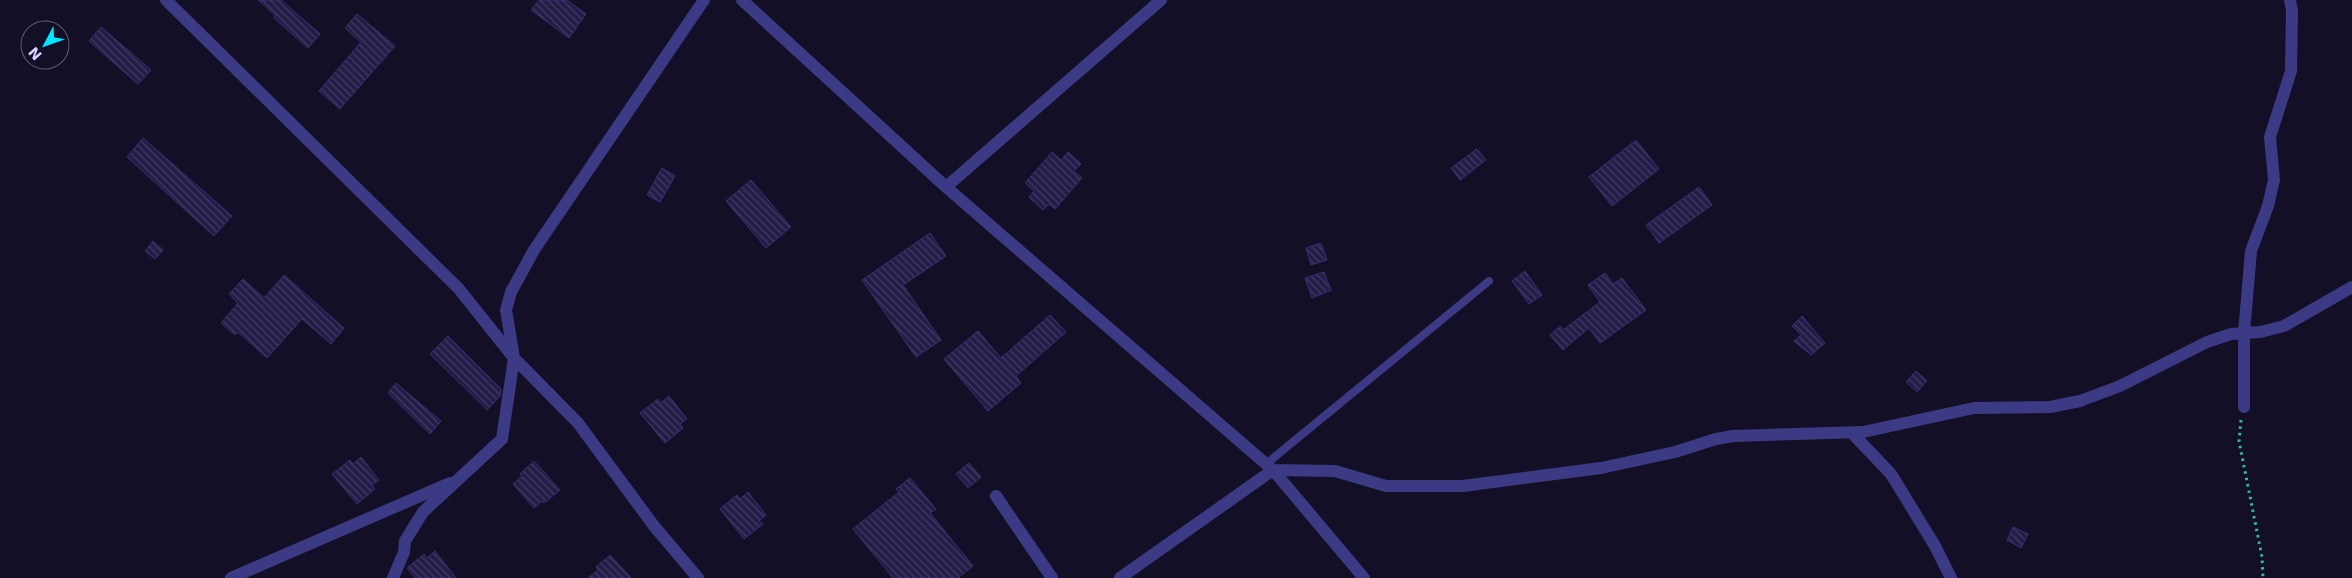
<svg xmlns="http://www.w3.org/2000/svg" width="2352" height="578" viewBox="0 0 2352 578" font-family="'DejaVu Sans',sans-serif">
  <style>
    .building { fill: url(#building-back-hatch); stroke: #3b2d73 }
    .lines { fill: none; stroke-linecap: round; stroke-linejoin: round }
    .path { stroke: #2fb8b0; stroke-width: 3; stroke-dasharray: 2.5 4; stroke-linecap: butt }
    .service { stroke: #3d3a85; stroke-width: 8 }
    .minor { stroke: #3d3a85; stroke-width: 12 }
  </style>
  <defs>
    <pattern id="building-back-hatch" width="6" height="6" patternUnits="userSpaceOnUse" patternTransform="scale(1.25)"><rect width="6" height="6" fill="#241b47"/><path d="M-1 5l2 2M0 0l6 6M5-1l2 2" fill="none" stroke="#433b63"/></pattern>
  </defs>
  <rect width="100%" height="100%" fill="#130f26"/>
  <path class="building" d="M 258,0 L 281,0 L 320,34 L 308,48 L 274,18 L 275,15 Z
    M 539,0 L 567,0 L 586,14 L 569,38 L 531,10 Z
    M 357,14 L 395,46 L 340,109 L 319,91 L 361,42 L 345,28 Z
    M 101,27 L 151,70 L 138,84 L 89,41 Z
    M 143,138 L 232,216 L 214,236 L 127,157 Z
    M 1636,140 L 1659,169 L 1612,206 L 1589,177 Z
    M 1477,149 L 1486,160 L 1460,180 L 1451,168 Z
    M 1052,152 L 1061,160 L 1068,152 L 1081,164 L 1074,171 L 1082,178 L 1055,209 L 1049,204 L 1043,210 L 1029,197 L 1034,191 L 1025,183 Z
    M 662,168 L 675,176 L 660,202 L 647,195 Z
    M 751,180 L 791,227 L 766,248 L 726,201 Z
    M 1699,187 L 1712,205 L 1659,243 L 1646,225 Z
    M 930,233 L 946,256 L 903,285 L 941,340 L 916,357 L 862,280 Z
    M 153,241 L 163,250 L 155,259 L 145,251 Z
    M 1321,243 L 1327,260 L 1311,265 L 1306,248 Z
    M 1525,271 L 1542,295 L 1529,304 L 1512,281 Z
    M 1324,272 L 1331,290 L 1312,298 L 1305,278 Z
    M 1605,273 L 1613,284 L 1622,278 L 1646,310 L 1600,343 L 1589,328 L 1563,350 L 1550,335 L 1560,326 L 1563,330 L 1600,302 L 1588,285 Z
    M 284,275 L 344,328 L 331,344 L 302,319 L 267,358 L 238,332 L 235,335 L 221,323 L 238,303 L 229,294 L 243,279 L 264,298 Z
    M 1050,315 L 1066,332 L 1016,376 L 1021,383 L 988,411 L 944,359 L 978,331 L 1001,358 Z
    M 1802,316 L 1825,343 L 1811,355 L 1794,341 L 1801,335 L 1792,326 Z
    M 448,336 L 501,389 L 500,396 L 487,410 L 430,354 Z
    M 1916,371 L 1927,381 L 1917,392 L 1906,382 Z
    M 396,383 L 441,421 L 430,434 L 388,393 Z
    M 669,396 L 687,419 L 680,424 L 683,428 L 665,443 L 640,413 L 658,399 L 661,403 Z
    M 361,457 L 379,480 L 372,485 L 375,489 L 357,504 L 332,474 L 350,460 L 353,464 Z
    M 534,461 L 560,490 L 544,503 L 542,501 L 534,508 L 513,484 L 522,476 L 520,474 Z
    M 969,463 L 981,477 L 968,488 L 956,474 Z
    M 910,478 L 936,509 L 930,513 L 973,566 L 958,578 L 893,578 L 853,529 L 899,492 L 896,489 Z
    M 748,492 L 766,515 L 759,521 L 763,524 L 744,539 L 720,509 L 737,495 L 740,499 Z
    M 2013,527 L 2028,534 L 2021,548 L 2007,540 Z
    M 435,551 L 456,578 L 415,578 L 407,568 L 424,554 L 427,558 Z
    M 610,555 L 631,578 L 588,578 L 598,570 L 596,567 Z"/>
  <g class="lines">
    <path class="path" d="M 2241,420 L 2239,441 L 2262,557 L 2263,578"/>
    <path class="service" d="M 1266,464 L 1489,281"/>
    <path class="minor" d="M 166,0 L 459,289 L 514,358 L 578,423 L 654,526 L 698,578
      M 742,0 L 946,187 L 1273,470 L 1364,578
      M 946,187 L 1161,0
      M 2244,407 L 2244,333 L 2251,251 L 2268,206 L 2274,180 L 2270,137 L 2291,71 L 2292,11 L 2290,0
      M 1852,433 L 1891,474 L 1935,546 L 1951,578
      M 996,496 L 1052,578
      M 231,578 L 450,483
      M 393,578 L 404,552 L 405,541 L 423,512 L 502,439 L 514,358 L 506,310 L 511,292 L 534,250 L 704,0
      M 1120,578 L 1273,470 L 1335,471 L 1386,486 L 1463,486 L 1601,468 L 1675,452 L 1716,439 L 1733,436 L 1863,432 L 1974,408 L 2050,407 L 2080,401 L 2120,386 L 2207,342 L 2231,334 L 2260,332 L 2284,326 L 2352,287"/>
  </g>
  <g transform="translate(45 45) rotate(229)"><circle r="24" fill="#130f26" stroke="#625e7d"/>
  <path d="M0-4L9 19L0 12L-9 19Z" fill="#00e5ff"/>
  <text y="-8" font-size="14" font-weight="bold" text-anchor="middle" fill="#d9d4ff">N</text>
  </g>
</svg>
